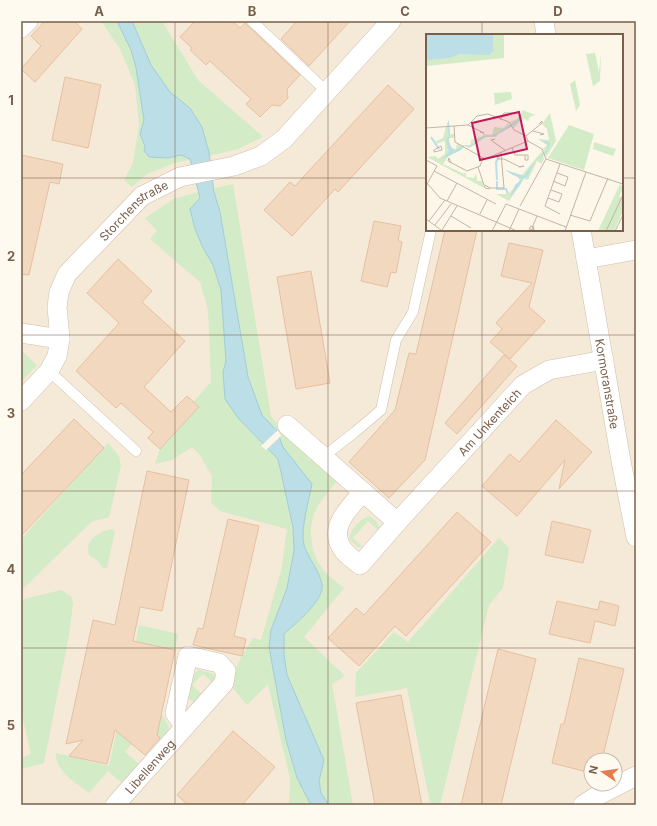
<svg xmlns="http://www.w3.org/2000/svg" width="657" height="826" viewBox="0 0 657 826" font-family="Inter,sans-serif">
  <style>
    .residential { fill: #f5e9d7; fill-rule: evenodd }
    .green { fill: #d3ebc6 }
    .water { fill: #bcdee7; stroke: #a2cdd9 }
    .pier { fill: #fdf7e9 }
    .building { fill: #f3d8c0; stroke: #e6c0a0 }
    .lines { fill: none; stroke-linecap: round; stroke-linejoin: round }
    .service-casing { stroke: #cfbfad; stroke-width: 11 }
    .minor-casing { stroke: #cfbfad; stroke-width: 20 }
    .service { stroke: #fff; stroke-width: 10 }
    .minor { stroke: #fff; stroke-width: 19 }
    .grid { fill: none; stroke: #785f4b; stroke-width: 1; stroke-opacity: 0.55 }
    .labels { text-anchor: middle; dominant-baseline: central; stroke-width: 3; stroke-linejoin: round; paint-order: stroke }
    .street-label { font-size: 12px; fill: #785f4b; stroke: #fffaf0 }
    .inset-river { fill: none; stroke: #bcdee7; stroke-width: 2 }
    .inset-road { fill: none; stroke: #c4b5a5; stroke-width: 1 }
    .view { fill: #c2185b; fill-opacity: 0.15; stroke: #c2185b; stroke-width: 2 }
    .inset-edge { fill: none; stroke: #785f4b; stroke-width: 2 }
    .neatline { fill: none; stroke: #785f4b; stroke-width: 1.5 }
    .grid-label { font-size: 13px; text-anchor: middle; font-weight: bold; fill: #785f4b }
  </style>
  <rect width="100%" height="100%" fill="#fdf7e9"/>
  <path class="residential" d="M 21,21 L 636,21 L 636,805 L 21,805 ZM 427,35 L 622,35 L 622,230 L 427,230 ZM 591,760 L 615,760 L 615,784 L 591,784 Z"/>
  <path class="green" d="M 101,21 L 162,21 L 198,80 L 263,137 L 238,149 L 213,155 L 174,163 L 147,174 L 132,187 L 124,180 L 133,163 L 139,125 L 135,85 L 120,49 Z
    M 233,184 L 271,416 L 284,433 L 336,482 C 331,489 324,496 319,504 C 306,524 309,554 325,572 C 331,578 338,583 344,588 L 304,637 L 345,676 L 332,684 L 353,805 L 289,805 L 290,779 L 268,684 L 247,705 L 228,682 L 242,656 L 253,638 L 261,640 L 282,567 L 287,529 L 220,511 L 211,503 L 212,476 L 200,455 L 192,447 L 172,460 L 155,464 L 160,449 L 183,424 L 182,415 L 211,382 L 208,310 L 200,282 L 150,239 L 157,231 L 145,218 L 174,199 L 191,194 Z
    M 21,350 L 37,365 L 21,382 Z
    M 108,443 L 119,456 L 121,466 L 109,517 L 91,522 L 23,589 L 21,590 L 21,539 Z
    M 369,516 L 376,521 L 380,528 L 378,530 L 368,521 L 353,538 L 363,547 L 357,547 L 349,538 C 353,526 357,522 369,516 Z
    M 111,529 L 115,531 L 107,568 L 103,568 L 97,560 L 89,555 C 85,539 99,532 111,529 Z
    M 499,538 L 509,548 L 503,588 L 489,605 L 440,805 L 430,803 L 407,688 L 355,697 L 356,673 L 394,632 L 408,642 Z
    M 61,590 L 71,596 L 73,603 L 69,635 L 44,763 L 21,769 L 21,758 L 31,754 L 21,711 L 21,600 Z
    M 139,625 L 178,634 L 175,650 L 155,646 L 161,713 L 169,727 L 168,731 L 161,739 L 147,727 L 125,752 L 139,764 L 122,783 L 108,771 L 89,793 C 76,783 55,771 56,753 L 109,766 Z
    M 199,670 L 214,674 L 216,679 L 214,684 L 203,674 L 192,685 L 203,695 L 199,701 L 194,702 L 189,699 C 190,690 190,675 199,670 Z"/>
  <path class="water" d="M 117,21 L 132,21 L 151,65 L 170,92 L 190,108 L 202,127 L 209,152 L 214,192 L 220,212 L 248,377 L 262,415 L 277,431 L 283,447 L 312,484 C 309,500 300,530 304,545 C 308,558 319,570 322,584 C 325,600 295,624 284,634 L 284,655 L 287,675 L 324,760 L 319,781 L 321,793 L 329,805 L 311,805 L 297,778 L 286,740 L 269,647 L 271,630 L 287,588 L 294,551 L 293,527 L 278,459 L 238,418 L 225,399 L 223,372 L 226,361 L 221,290 L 213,265 L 202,246 L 195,229 L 190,209 L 200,198 L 190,159 L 181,155 L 168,158 L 149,157 L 144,151 L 145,146 L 140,134 L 144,120 L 136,68 L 131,50 Z"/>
  <path class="pier" d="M 278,430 L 281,436 L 266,450 L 261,446 Z"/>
  <path class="building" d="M 45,21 L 74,21 L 82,29 L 35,82 L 21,69 L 41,46 L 31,36 Z
    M 195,21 L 232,21 L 240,28 L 245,23 L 300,75 L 287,89 L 288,98 L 280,106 L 272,105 L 260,117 L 246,104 L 251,99 L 210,61 L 206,65 L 190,50 L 192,48 L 180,37 Z
    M 297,21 L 350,21 L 309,66 L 281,39 Z
    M 65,77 L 101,85 L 88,148 L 52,140 Z
    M 388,85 L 414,109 L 338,192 L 335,189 L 292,236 L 264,210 L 290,182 L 295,186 Z
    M 21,155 L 63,164 L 59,184 L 50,182 L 29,275 L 21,274 Z
    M 374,221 L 401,226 L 398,241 L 402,242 L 396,273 L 391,272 L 387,287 L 361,281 Z
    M 445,230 L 477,230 L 425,460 L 389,498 L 349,462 L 395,410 L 409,353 L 416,354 Z
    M 509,243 L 543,250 L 529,307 L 545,321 L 510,359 L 490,342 L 502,329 L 496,323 L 532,283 L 501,276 Z
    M 118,259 L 152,291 L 142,302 L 185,341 L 144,387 L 171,412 L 187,396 L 199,407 L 160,449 L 148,438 L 153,432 L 121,403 L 116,408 L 76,371 L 119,323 L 87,293 Z
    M 311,271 L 330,383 L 296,389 L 277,277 Z
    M 504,355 L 517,366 L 457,434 L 445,423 Z
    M 74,419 L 104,448 L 21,536 L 21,475 Z
    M 556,420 L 592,452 L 559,489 L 565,460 L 517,516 L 482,486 L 510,454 L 519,462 Z
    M 147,471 L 189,480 L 162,611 L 140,607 L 133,641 L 175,650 L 157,735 L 160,738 L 145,755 L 115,730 L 107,764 L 69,756 L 83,740 L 66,744 L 93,620 L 115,625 Z
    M 457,512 L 491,542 L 406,636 L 395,626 L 359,666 L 328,638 L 356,608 L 364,615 Z
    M 228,519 L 259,526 L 234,636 L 246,639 L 242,656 L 193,645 L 198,628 L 203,629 Z
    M 552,521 L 591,530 L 583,563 L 545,555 Z
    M 557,601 L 598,610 L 600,601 L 619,606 L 615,626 L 595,621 L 590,643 L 549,634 Z
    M 498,649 L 536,659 L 508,775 L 501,805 L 461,805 Z
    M 579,658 L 624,669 L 603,756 L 600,755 L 599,760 L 591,760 L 591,773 L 552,763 L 561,724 L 564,724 Z
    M 401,695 L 422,805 L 375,805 L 356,703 Z
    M 233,731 L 275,767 L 242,805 L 188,805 L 177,795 Z"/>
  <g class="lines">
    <defs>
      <path id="service" d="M 252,21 L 327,92
        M 49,371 L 136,451
        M 323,457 L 355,432 L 381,410 L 396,340 L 413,312 L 431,230"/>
      <g id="minor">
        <path d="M 544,21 L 546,35"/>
        <path d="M 21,28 L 28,21"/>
        <path id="s1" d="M 581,230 L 621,461 L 636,537"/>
        <path d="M 586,259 L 636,250"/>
        <path d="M 21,333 L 60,339"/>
        <path id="s2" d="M 21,401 L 49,371 L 57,356 L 60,339 L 57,307 L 59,292 L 67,274 L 142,196 L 180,177 L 234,166 L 261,156 L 284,139 L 391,21"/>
        <path d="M 287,425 L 397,522"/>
        <path id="s3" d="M 363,492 C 349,508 326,529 344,551 C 348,556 355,561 360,565 L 402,517 L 523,385 L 549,370 L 604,360"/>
        <path id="s4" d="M 115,805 L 224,683 L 226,671 L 219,663 L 188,656 L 175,713 L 184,726"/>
        <path d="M 583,805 L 597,796 L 636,776"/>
      </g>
    </defs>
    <use href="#service" class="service-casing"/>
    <use href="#minor" class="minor-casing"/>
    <use href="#service" class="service"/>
    <use href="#minor" class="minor"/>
  </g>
  <path class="grid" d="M 175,21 L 175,805M 328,21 L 328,805M 482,21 L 482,35M 21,178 L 427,178M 622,178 L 636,178M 482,230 L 482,805M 21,335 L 636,335M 21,491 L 636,491M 21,648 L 636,648"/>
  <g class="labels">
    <g class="street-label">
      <text stroke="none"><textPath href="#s2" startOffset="235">Storchenstraße</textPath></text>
      <text stroke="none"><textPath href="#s1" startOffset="156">Kormoranstraße</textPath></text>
      <text stroke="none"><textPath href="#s3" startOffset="283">Am Unkenteich</textPath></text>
      <text stroke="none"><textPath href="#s4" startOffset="52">Libellenweg</textPath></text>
    </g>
  </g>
  <g transform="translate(426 34)">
    <rect width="197" height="197" fill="#fdf7e9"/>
    <path d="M 0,0 L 78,0 L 78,24 L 0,32 ZM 175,18 L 174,47 L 167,52 L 160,20 L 169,19 L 173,38 ZM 149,46 L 154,71 L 150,77 L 144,50 ZM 85,58 L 86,65 L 69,71 L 68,59 ZM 97,76 L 109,81 L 104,83 L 102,87 L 97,84 L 88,94 L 84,88 L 91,85 ZM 124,79 L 130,107 L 120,123 L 117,115 L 121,111 L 112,105 L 123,106 L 121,95 L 116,90 ZM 82,89 L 85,93 L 73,99 L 70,103 L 60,103 L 43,114 L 37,111 L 44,111 L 45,106 L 57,102 L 57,100 L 66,101 L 68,93 L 78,94 ZM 143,91 L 168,100 L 158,136 L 122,124 ZM 20,93 L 23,93 L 24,101 L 29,99 L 28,104 L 23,104 L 25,114 L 30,115 L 31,109 L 38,113 L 22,123 L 17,130 L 38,140 L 40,138 L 40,143 L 48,144 L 50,139 L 51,147 L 56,147 L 58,154 L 1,123 L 10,122 L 12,125 L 19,120 L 19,109 L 18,107 L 11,110 L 8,104 L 10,107 L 17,104 ZM 168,108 L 190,115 L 187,122 L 167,115 ZM 116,117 L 118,125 L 115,130 L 111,127 L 102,146 L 98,145 L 83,167 L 70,160 L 82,160 L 94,148 L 92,143 L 80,136 L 96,141 ZM 194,150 L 197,153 L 193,163 L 197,162 L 197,177 L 191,190 L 188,197 L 172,197 Z" fill="#d3ebc6"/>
    <path d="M 0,0 L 67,0 L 67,17 L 63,21 L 34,20 L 23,24 L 1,26 ZM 95,84 L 88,91 L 69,102 L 58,103 L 48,111 L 44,113 L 39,111 L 35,116 L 16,125 L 23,118 L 20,105 L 23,102 L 21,90 L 23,86 L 24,101 L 22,108 L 28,117 L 38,111 L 44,112 L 58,102 L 70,100 ZM 113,105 L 124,109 L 122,116 L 119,120 L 109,127 L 101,143 L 97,144 L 94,151 L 84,163 L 89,151 L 96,145 L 87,141 L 79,136 L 98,142 L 108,128 L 121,116 L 122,111 Z" fill="#bcdee7"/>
    <path class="inset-river" d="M 5,103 L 13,115M 71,146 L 70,128 L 74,121M 71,147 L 71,155 L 80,155 L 82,160"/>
    <path class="inset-road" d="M 74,86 L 78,79 L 89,79 L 85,79M 42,91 L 58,99 L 54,98M 28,92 L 29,108 L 59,125 L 102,107M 0,94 L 42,91 L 51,82 L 62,80 L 83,88 L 88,96 L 100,102 L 102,107 L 116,115 L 120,125M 107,97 L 118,100 L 114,101M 100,102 L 116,89 L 116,87 L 113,90M 69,105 L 65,106 L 80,117M 15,112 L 16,116 L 8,118 L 8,116 ZM 86,114 L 89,121 L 102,121 L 102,126 L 99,126 L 99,121M 70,121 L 72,125 L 78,125 L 94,133 L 98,132 L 93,133M 120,125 L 197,150M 0,126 L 11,132 L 0,152M 25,129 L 23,124 L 22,127 L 41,137 L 54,132 L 57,124M 134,130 L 119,172 L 134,180M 52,133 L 59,154 L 63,155 L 64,154 L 59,151M 8,137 L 70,170M 127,147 L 139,152 L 142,143 L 131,139M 0,148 L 14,164 L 91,197M 64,154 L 78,154 L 75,119M 122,164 L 133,168 L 136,160 L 125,156M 21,167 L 31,149M 94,172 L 120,125M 54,180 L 61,166M 144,181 L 164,187 L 182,144M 25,182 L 45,194M 0,185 L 15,196M 3,187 L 19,166M 9,191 L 25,170M 105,192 L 108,193 L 107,196 L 103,195 ZM 16,196 L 31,172M 66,197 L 80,170 L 140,193M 83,197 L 93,175M 110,197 L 106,194 L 111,182M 139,197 L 160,138M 180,197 L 197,161M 189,197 L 197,181"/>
    <path class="view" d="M 93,78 L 101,115 L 54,126 L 46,89 Z"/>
    <rect width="197" height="197" class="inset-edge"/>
  </g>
  <rect width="657" height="826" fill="none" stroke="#fffaf0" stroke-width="44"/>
  <g transform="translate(603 772) rotate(283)"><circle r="19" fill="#fffaf0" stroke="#c9bcae"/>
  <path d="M0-3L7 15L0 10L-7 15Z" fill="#e87b4d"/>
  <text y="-6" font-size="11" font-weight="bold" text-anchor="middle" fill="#785f4b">N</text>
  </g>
  <rect x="22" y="22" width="613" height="782" class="neatline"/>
  <g class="grid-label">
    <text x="99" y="16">A</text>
    <text x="252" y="16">B</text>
    <text x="405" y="16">C</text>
    <text x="558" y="16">D</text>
    <text x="11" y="105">1</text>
    <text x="11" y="261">2</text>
    <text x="11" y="418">3</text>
    <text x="11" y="574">4</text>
    <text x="11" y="730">5</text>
  </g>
</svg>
